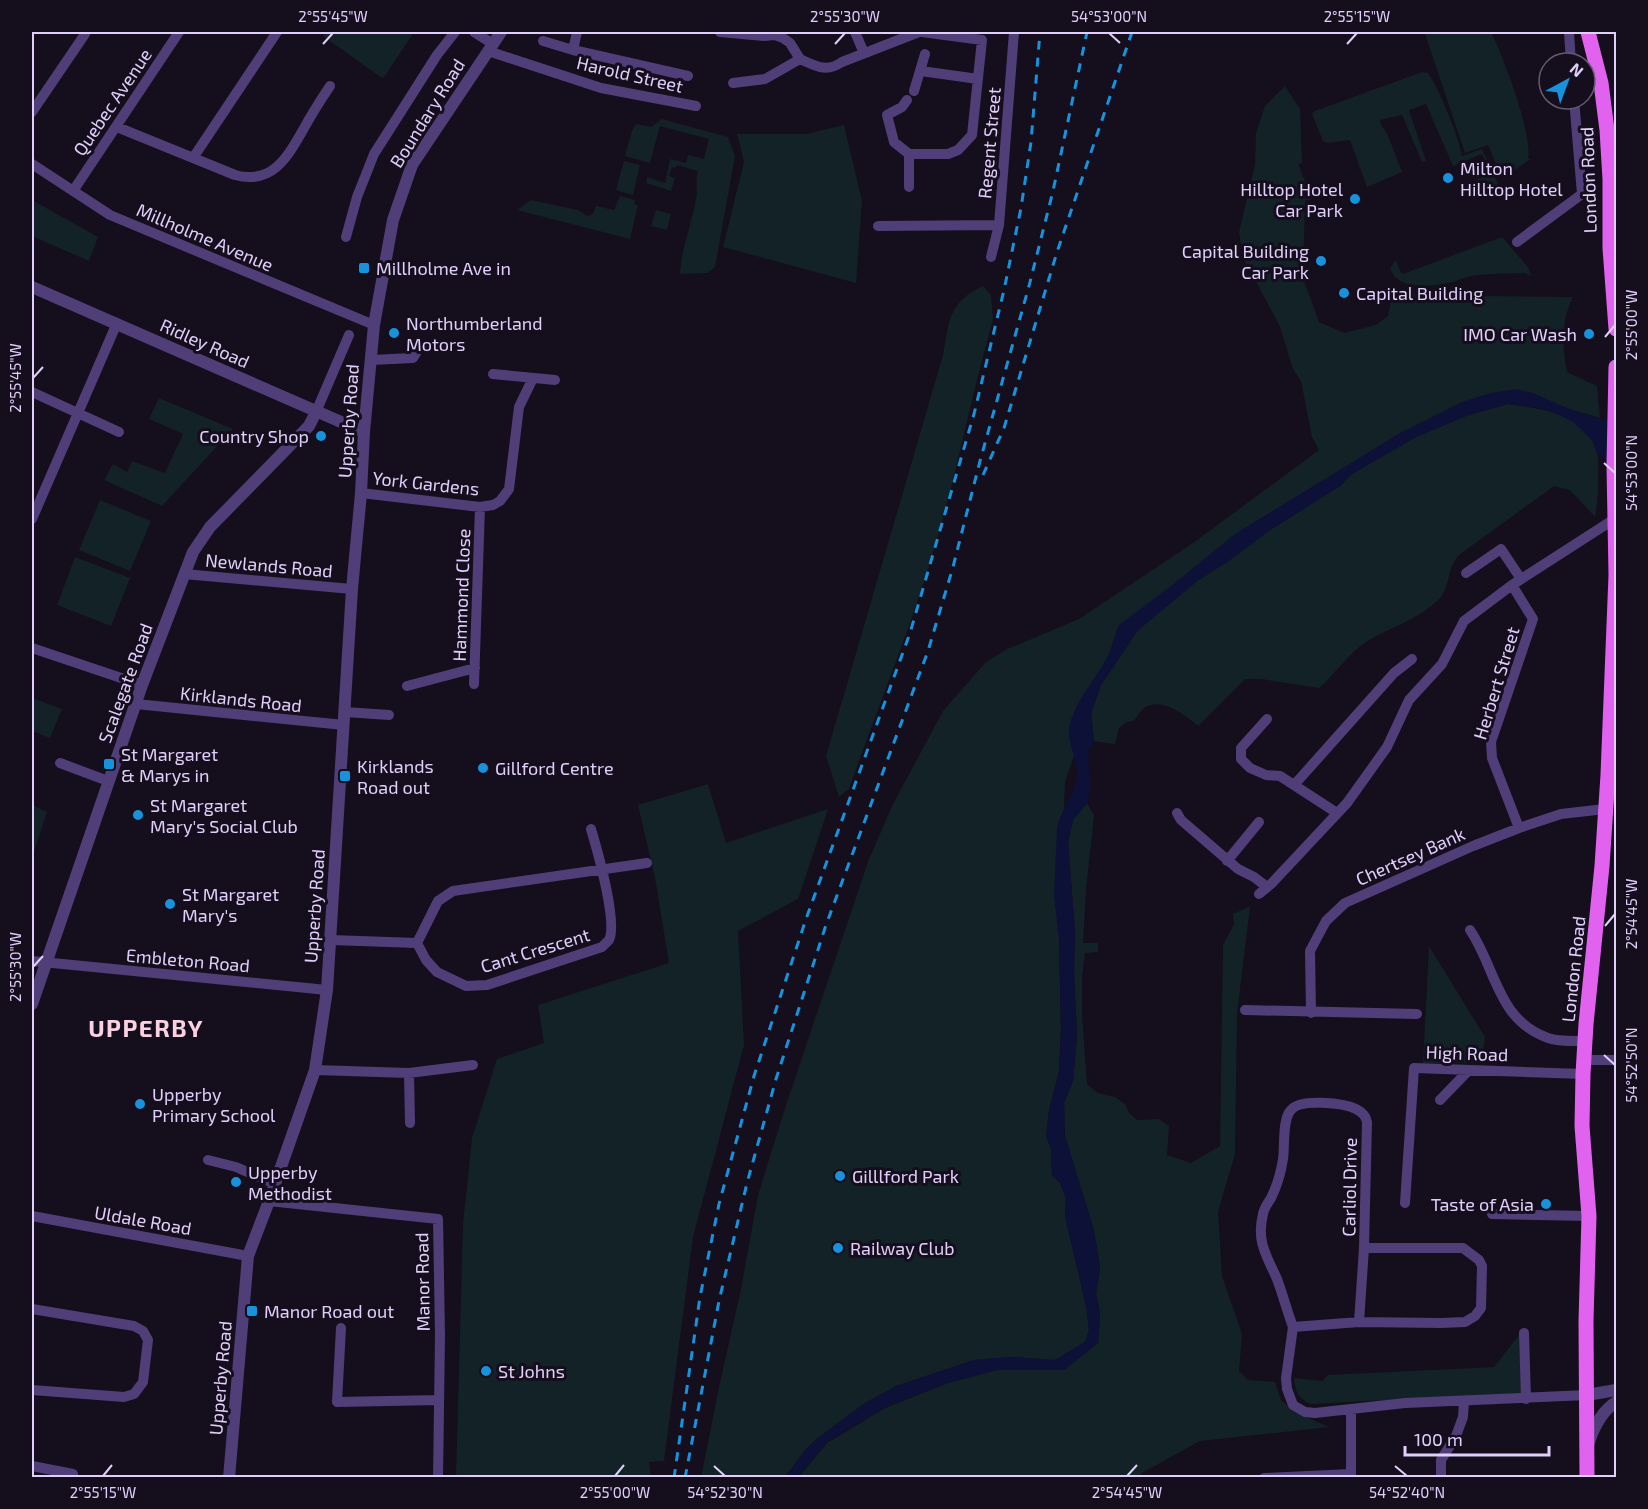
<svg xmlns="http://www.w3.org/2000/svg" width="1648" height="1509" viewBox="0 0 1648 1509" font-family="'Exo 2',sans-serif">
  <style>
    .green { fill: #122227 }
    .water { fill: #0e1137 }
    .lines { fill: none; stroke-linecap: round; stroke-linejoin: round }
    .minor { stroke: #503e78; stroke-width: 10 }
    .tertiary { stroke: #503e78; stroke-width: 12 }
    .primary { stroke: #e162ef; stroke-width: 15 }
    .rail { stroke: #1793de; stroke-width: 3; stroke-dasharray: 9 8; stroke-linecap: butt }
    .ticks { fill: none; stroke: #e0cffa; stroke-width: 2 }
    .poi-dot { fill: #1793de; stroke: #150e1d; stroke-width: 2 }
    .labels { text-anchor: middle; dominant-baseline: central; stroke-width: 6; stroke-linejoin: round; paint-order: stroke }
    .street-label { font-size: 18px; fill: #e0cffa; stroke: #150e1d }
    .poi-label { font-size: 18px; fill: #e0cffa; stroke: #150e1d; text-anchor: start }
    .district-label { font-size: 24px; font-weight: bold; letter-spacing: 1.5px; fill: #fad1e0; stroke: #150e1d }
    .neatline { fill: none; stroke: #e0cffa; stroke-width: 2 }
    .ticks-label { font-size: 15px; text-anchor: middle; fill: #e0cffa }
  </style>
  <rect width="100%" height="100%" fill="#150e1d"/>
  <path class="green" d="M 326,32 L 414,32 L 385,76 L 382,78 L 323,36 Z
    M 1428,32 L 1491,32 C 1503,56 1533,134 1528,159 L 1531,159 L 1502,178 L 1488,145 L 1465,153 L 1425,34 Z
    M 1422,72 L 1428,73 C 1439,88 1459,138 1462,156 L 1482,149 L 1501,190 L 1492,194 L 1486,181 L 1474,186 L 1472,182 L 1491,173 L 1482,154 L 1453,166 L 1426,104 L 1409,110 L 1426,161 L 1422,162 L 1402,115 L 1380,120 L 1381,125 L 1387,133 L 1402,172 L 1367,187 L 1350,140 L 1327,143 L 1323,141 L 1312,114 L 1315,111 Z
    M 1285,86 L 1300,109 L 1302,163 L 1298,164 L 1312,199 L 1305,201 L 1303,278 L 1319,322 L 1344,333 L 1376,325 L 1388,316 L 1392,295 L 1573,297 C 1561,321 1562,347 1567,372 L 1597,386 L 1600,418 L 1569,409 L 1533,394 L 1462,402 L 1119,625 L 1065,782 L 1059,939 L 1061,1031 L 1059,1071 L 1049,1111 L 1046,1136 L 1051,1149 L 1052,1175 L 1060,1183 L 1066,1198 L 1065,1216 L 1086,1306 L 1089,1330 L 1085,1342 L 1055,1360 L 1012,1357 L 974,1360 L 896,1386 L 865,1403 L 818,1438 L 806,1449 L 785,1477 L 701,1478 L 719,1387 L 741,1289 L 758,1195 L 786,1105 L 869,859 L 893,804 L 943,711 L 985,663 L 1005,650 L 1079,619 L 1193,543 L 1319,450 L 1312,437 L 1301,381 L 1293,369 L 1280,327 L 1243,257 L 1239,232 L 1255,165 L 1256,133 L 1265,106 Z
    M 662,119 L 728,137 L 735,156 L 715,267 L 708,273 L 680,274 C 681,248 692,224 696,199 C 698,189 695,181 698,171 L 677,165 L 675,168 L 672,167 L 669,176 L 675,178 L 671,191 L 646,183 L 647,177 L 665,183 L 670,159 L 686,163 L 688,155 L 704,159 L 709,139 L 660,126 L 650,163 L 625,156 L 632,131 L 636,124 L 651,127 Z
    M 844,125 L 862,201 L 856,283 L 723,247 L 744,162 L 737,134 L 806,134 Z
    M 624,161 L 640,165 L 633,195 L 616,190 Z
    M 620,196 L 635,200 L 634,204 L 638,205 L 630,239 L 517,210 L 531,200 L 578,210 L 587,216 L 593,214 L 596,206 L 614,210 Z
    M 32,200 L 98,237 L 89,261 L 32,236 Z
    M 656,210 L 671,214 L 667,230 L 651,226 Z
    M 1502,237 L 1528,267 L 1531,276 L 1525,273 C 1507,274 1489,273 1472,276 C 1464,277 1457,281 1449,283 C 1431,286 1397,291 1390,268 L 1396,260 L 1400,271 L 1403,274 Z
    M 983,286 L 991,295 L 993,320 C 971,396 957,474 934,549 C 910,631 877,709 849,789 L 839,797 L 826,756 L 943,355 C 949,322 948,302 983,286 Z
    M 159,398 L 233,429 L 162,506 L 104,480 L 113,464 L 127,472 L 132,461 L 165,473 L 183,434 L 149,419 Z
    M 1508,404 C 1540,408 1586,414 1597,452 C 1599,459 1598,468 1598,475 C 1598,489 1598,503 1595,517 L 1570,490 L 1554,486 L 1459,555 C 1446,569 1451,588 1438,600 C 1417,621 1386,628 1362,645 C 1345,658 1334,675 1319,688 L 1261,679 L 1245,679 L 1198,726 C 1186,716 1159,694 1142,710 C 1139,713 1137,718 1133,721 L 1126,722 L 1119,728 L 1115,744 L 1094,741 L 1091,713 L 1101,685 L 1138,630 L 1197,581 L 1227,562 L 1270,530 L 1340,486 L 1352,474 L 1416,437 L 1466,416 Z
    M 100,500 L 151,521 L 130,571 L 79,550 Z
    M 75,557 L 130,578 L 111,626 L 57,605 Z
    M 32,698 L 62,709 L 50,738 L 32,731 Z
    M 708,784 L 726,843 L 828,809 L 798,899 L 738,931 L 744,1045 L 693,1237 L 664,1461 L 649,1462 L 651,1477 L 456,1478 L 463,1224 L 472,1138 L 497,1059 L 544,1043 L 538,1005 L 669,963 L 655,878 L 638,805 Z
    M 1087,803 L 1094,815 L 1086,890 L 1083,943 L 1098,943 L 1098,952 L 1085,953 L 1082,977 L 1082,1015 L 1087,1084 L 1098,1093 L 1115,1097 L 1125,1104 L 1129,1113 L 1137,1120 L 1159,1119 L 1169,1126 L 1167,1155 L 1191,1163 L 1220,1146 L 1223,945 L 1234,924 L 1233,914 L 1250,906 L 1237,1014 L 1235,1154 L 1218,1212 L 1222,1276 L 1242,1334 L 1239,1371 L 1248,1380 L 1275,1382 L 1281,1400 L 1297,1413 L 1329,1427 L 1200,1441 L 1142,1473 L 1139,1477 L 798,1478 L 827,1443 L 885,1408 L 948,1383 L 997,1370 L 1064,1370 L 1098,1343 L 1100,1312 L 1096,1294 L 1100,1268 L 1097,1248 L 1093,1227 L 1065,1136 L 1064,1103 L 1073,1081 L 1077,1035 L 1074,971 L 1075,931 L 1068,843 L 1073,820 Z
    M 32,805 L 47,812 L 32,858 Z
    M 1429,946 L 1485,1037 L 1482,1063 L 1423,1063 Z
    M 1519,1335 L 1522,1393 L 1310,1404 C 1298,1398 1295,1391 1294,1378 L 1322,1381 L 1328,1375 L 1494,1367 Z"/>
  <path class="water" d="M 1517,389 L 1533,393 L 1569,409 L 1612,423 L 1608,461 L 1597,453 L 1592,440 L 1573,422 L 1551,411 L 1531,407 L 1507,404 L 1466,416 L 1416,437 L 1352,474 L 1340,486 L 1270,530 L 1227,562 L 1197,581 L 1138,630 L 1101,685 L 1091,713 L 1094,741 L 1088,751 L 1090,791 L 1087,803 L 1073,820 L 1068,843 L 1075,931 L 1074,971 L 1077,1035 L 1073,1081 L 1064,1103 L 1065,1136 L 1093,1227 L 1097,1248 L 1100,1268 L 1096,1294 L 1100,1312 L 1098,1343 L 1064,1370 L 997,1370 L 948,1383 L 885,1407 L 827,1442 L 798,1477 L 785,1478 L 806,1449 L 818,1438 L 865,1403 L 896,1386 L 974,1360 L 1012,1357 L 1055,1360 L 1085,1342 L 1089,1330 L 1086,1306 L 1065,1216 L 1066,1198 L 1060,1183 L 1052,1175 L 1051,1149 L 1046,1136 L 1049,1111 L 1059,1071 L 1061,1031 L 1059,939 L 1054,896 L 1057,828 C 1061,809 1074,795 1077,776 C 1078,760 1068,745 1069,730 C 1072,702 1102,673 1112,647 C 1115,640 1115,633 1119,625 L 1171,586 L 1235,534 L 1400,433 L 1462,402 L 1491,393 Z"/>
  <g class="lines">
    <path class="minor" d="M 474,32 L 493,44
      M 720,32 L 764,36 L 775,35 L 783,38 L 790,43 L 800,59
      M 855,32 L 864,53
      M 1569,32 L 1571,63
      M 543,41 L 573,50 L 688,76
      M 573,50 L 577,32
      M 488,51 L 601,88 L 696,106
      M 800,59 C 816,66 826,73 842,62 L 919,32
      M 921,71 L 978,79
      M 733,83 L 765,79 L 800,59
      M 914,91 L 925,54
      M 907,100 L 902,107 L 887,115 L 894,142 L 909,154 L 948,154 L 958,150 L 972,135 L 982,40 L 922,32
      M 32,112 L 85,34 L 84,32
      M 117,127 L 235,175 C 272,185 287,158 303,130 C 311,115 320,101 330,86
      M 909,154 L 909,187
      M 193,158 L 277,32
      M 32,164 L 110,215 L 374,325
      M 73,191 L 179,32
      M 878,226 L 999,225
      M 346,237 L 357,197 L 374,154 L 437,55 L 455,32
      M 1517,242 L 1582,194 L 1574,99
      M 991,257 L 999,225 L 1014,32
      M 371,360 L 413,358 L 421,345 L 440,348
      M 493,374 L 555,380
      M 32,392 L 119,432
      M 316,412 L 349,335
      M 361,493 L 480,507 L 493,505 L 500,501 L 509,489 L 519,407 L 533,378
      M 32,519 L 117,323
      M 1466,573 L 1501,549 L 1521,579
      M 184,574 L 352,589
      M 1512,585 L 1533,619 L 1491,742 L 1492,758 L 1519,828
      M 32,648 L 142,685
      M 474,684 L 480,507
      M 407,686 L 475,668
      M 136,704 L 344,725
      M 345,712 L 389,715
      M 1267,719 L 1241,748 L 1241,759 L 1250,768 L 1266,775 L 1280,776 L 1337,813
      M 60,763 L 108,781
      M 1295,784 L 1394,673 L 1412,659
      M 1177,813 L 1181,820 L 1238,869 L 1254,877 L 1267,887
      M 1227,861 L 1259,822
      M 1259,894 L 1271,884 L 1347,803 L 1387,747 L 1409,700 L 1442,664 L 1464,621 L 1512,585 L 1616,518
      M 1470,930 C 1496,968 1497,1020 1548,1038 C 1559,1042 1573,1041 1585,1041
      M 331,940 L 417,943
      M 417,943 L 426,960 L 437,972 L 466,986 L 487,985 L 602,947 C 603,946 608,941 609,940 C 618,923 597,849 591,829
      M 417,943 L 438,901 L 453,891 L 647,863
      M 32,961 L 327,990
      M 1245,1010 L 1417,1014
      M 1311,1013 L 1310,951 L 1326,921 L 1345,903 L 1473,846 L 1519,828 L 1561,814 L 1605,809
      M 1584,1060 L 1616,1060
      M 315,1070 L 409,1073 L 473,1065
      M 409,1073 L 410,1123
      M 1440,1100 L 1469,1070
      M 208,1160 L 236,1167 L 275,1184
      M 269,1201 L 438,1219 L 440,1335 L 438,1478
      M 1405,1203 L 1414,1068 L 1583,1074
      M 1492,1214 L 1589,1216
      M 32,1216 L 248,1256
      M 32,1309 L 134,1326 L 143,1331 L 148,1340 L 143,1382 L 134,1394 L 124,1397 L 32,1390
      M 1359,1322 L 1364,1248 L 1367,1122 C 1366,1116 1362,1112 1356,1109 C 1344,1103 1300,1098 1291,1110 C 1282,1119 1285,1146 1283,1159 C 1281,1172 1277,1186 1271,1198 C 1268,1203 1264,1208 1263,1214 C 1256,1242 1267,1256 1277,1279 C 1283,1295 1287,1311 1293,1327 L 1359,1322 L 1441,1323 L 1465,1322 L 1475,1316 L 1481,1308 L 1482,1266 L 1479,1260 L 1463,1248 L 1364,1248
      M 1293,1327 L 1286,1378 L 1287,1389 L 1293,1405 L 1305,1412 L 1315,1413 L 1405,1403 L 1587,1395
      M 341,1328 L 337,1402 L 439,1400
      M 1524,1333 L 1526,1399
      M 1351,1410 L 1351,1478
      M 32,1466 L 73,1474
      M 1264,1478 L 1351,1474
      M 1441,1478 L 1441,1460 L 1456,1436 L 1463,1417 L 1464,1401"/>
    <path class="tertiary" d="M 32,287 L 364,432
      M 32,1004 L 142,685 L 193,552 L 210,527 L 309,426 L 316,412
      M 1587,1395 L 1616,1390
      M 1589,1442 C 1594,1427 1602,1411 1616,1402
      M 229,1478 L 248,1256 L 269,1201 L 315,1070 L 327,990 L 352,589 L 361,493 L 364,432 L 374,325 L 393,220 L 412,165 L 501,32"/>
    <path class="primary" d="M 1588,32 L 1601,83 L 1607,130 L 1610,179 L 1610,248 L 1616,329
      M 1587,1478 L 1586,1321 L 1589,1216 L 1582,1126 L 1583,1074 L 1586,1024 L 1602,866 L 1608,775 L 1616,575 L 1614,465 L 1616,367"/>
    <path class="rail" d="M 983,475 L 1004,428 L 1057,252 L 1132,32
      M 674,1478 L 700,1297 L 719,1204 L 754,1076 L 806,919 L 910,633 L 974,414 L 1004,290 L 1021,208 L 1031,142 L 1040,32
      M 685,1478 L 719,1301 L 747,1183 L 776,1079 L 826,925 L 928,651 L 953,567 L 980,461 L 1029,286 L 1053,191 L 1087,32"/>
  </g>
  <path class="ticks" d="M 1109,33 L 1120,43M 323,44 L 333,33M 835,44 L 845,33M 1347,44 L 1357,33M 1605,337 L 1615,325M 33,378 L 43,367M 1604,463 L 1615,473M 1605,926 L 1615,914M 33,967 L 43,956M 1604,1055 L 1615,1065M 714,1466 L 725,1476M 1395,1466 L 1407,1476M 103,1476 L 112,1465M 615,1476 L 624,1465M 1127,1476 L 1137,1465"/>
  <g class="poi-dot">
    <circle cx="1448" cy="178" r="6"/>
    <circle cx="1355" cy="199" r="6"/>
    <circle cx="1321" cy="261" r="6"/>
    <rect x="358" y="262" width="12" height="12" rx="3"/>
    <circle cx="1344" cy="293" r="6"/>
    <circle cx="394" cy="333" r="6"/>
    <circle cx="1589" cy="334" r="6"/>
    <circle cx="321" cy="436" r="6"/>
    <rect x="103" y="758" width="12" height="12" rx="3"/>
    <circle cx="483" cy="768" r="6"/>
    <rect x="339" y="770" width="12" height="12" rx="3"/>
    <circle cx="138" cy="815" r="6"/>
    <circle cx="170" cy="904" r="6"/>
    <circle cx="140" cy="1104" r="6"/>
    <circle cx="840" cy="1176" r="6"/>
    <circle cx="236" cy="1182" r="6"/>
    <circle cx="1546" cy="1204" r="6"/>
    <circle cx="838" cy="1248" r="6"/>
    <rect x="246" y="1305" width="12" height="12" rx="3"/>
    <circle cx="486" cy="1371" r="6"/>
  </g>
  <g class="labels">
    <g class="street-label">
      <text transform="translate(630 74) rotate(13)">Harold Street</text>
      <text transform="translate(112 102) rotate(-56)">Quebec Avenue</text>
      <text transform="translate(427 113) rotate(-58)">Boundary Road</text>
      <text transform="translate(989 143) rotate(-85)">Regent Street</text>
      <text transform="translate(1588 180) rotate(-92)">London Road</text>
      <text transform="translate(205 237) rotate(23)">Millholme Avenue</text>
      <text transform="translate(205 343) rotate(24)">Ridley Road</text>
      <text transform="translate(348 421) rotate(-86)">Upperby Road</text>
      <text transform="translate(426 483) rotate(6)">York Gardens</text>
      <text transform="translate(269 565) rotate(5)">Newlands Road</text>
      <text transform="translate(461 595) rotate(-88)">Hammond Close</text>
      <text transform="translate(125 683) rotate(-70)">Scalegate Road</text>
      <text transform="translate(1496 683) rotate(-73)">Herbert Street</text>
      <text transform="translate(241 699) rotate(6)">Kirklands Road</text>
      <text transform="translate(1410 856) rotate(-24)">Chertsey Bank</text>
      <text transform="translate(314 906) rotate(-86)">Upperby Road</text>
      <text transform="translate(535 950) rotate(-17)">Cant Crescent</text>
      <text transform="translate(188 960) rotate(5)">Embleton Road</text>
      <text transform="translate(1573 969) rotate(-84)">London Road</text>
      <text transform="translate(1467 1053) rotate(2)">High Road</text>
      <text transform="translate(1349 1187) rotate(-89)">Carliol Drive</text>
      <text transform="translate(143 1220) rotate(10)">Uldale Road</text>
      <text transform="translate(422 1282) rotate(-91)">Manor Road</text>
      <text transform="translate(220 1378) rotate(-85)">Upperby Road</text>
    </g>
    <g class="poi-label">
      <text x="1460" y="168">Milton<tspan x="1460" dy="21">Hilltop Hotel</tspan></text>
      <text x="1343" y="189" text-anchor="end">Hilltop Hotel<tspan x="1343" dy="21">Car Park</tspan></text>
      <text x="1309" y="251" text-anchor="end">Capital Building<tspan x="1309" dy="21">Car Park</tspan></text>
      <text x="376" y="268">Millholme Ave in</text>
      <text x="1356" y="293">Capital Building</text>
      <text x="406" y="323">Northumberland<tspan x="406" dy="21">Motors</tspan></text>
      <text x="1577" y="334" text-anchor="end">IMO Car Wash</text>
      <text x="309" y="436" text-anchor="end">Country Shop</text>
      <text x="121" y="754">St Margaret<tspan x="121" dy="21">&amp; Marys in</tspan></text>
      <text x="357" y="766">Kirklands<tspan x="357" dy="21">Road out</tspan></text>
      <text x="495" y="768">Gillford Centre</text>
      <text x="150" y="805">St Margaret<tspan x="150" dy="21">Mary's Social Club</tspan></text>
      <text x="182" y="894">St Margaret<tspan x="182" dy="21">Mary's</tspan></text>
      <text x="152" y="1094">Upperby<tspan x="152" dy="21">Primary School</tspan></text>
      <text x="248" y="1172">Upperby<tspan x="248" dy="21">Methodist</tspan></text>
      <text x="852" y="1176">Gilllford Park</text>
      <text x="1534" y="1204" text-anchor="end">Taste of Asia</text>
      <text x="850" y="1248">Railway Club</text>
      <text x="264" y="1311">Manor Road out</text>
      <text x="498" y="1371">St Johns</text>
    </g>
    <g class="district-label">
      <text x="146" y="1027">UPPERBY</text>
    </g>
  </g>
  <rect width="1648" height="1509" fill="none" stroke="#150e1d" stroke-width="66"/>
  <g transform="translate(1567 81) rotate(41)"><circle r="28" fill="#150e1d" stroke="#665b75" stroke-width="1.5"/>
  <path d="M0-4.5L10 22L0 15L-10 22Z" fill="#1793de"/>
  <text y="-9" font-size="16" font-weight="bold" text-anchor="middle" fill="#e0cffa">N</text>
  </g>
  <path d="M1405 1446v9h144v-9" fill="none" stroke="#e0cffa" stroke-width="3"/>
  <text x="1414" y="1446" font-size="18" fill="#e0cffa" stroke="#150e1d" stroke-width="4.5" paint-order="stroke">100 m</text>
  <rect x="33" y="33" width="1582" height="1443" class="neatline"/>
  <g class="ticks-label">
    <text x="333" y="22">2°55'45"W</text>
    <text x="845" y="22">2°55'30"W</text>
    <text x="1109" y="22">54°53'00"N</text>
    <text x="1357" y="22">2°55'15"W</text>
    <text transform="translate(1632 325) rotate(-90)" y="5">2°55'00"W</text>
    <text transform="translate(16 378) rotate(-90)" y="5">2°55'45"W</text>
    <text transform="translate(1632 473) rotate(-90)" y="5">54°53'00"N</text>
    <text transform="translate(1632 914) rotate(-90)" y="5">2°54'45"W</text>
    <text transform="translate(16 967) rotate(-90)" y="5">2°55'30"W</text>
    <text transform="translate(1632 1065) rotate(-90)" y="5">54°52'50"N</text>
    <text x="103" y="1498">2°55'15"W</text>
    <text x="615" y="1498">2°55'00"W</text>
    <text x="725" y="1498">54°52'30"N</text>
    <text x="1127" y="1498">2°54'45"W</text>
    <text x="1407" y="1498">54°52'40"N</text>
  </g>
</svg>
